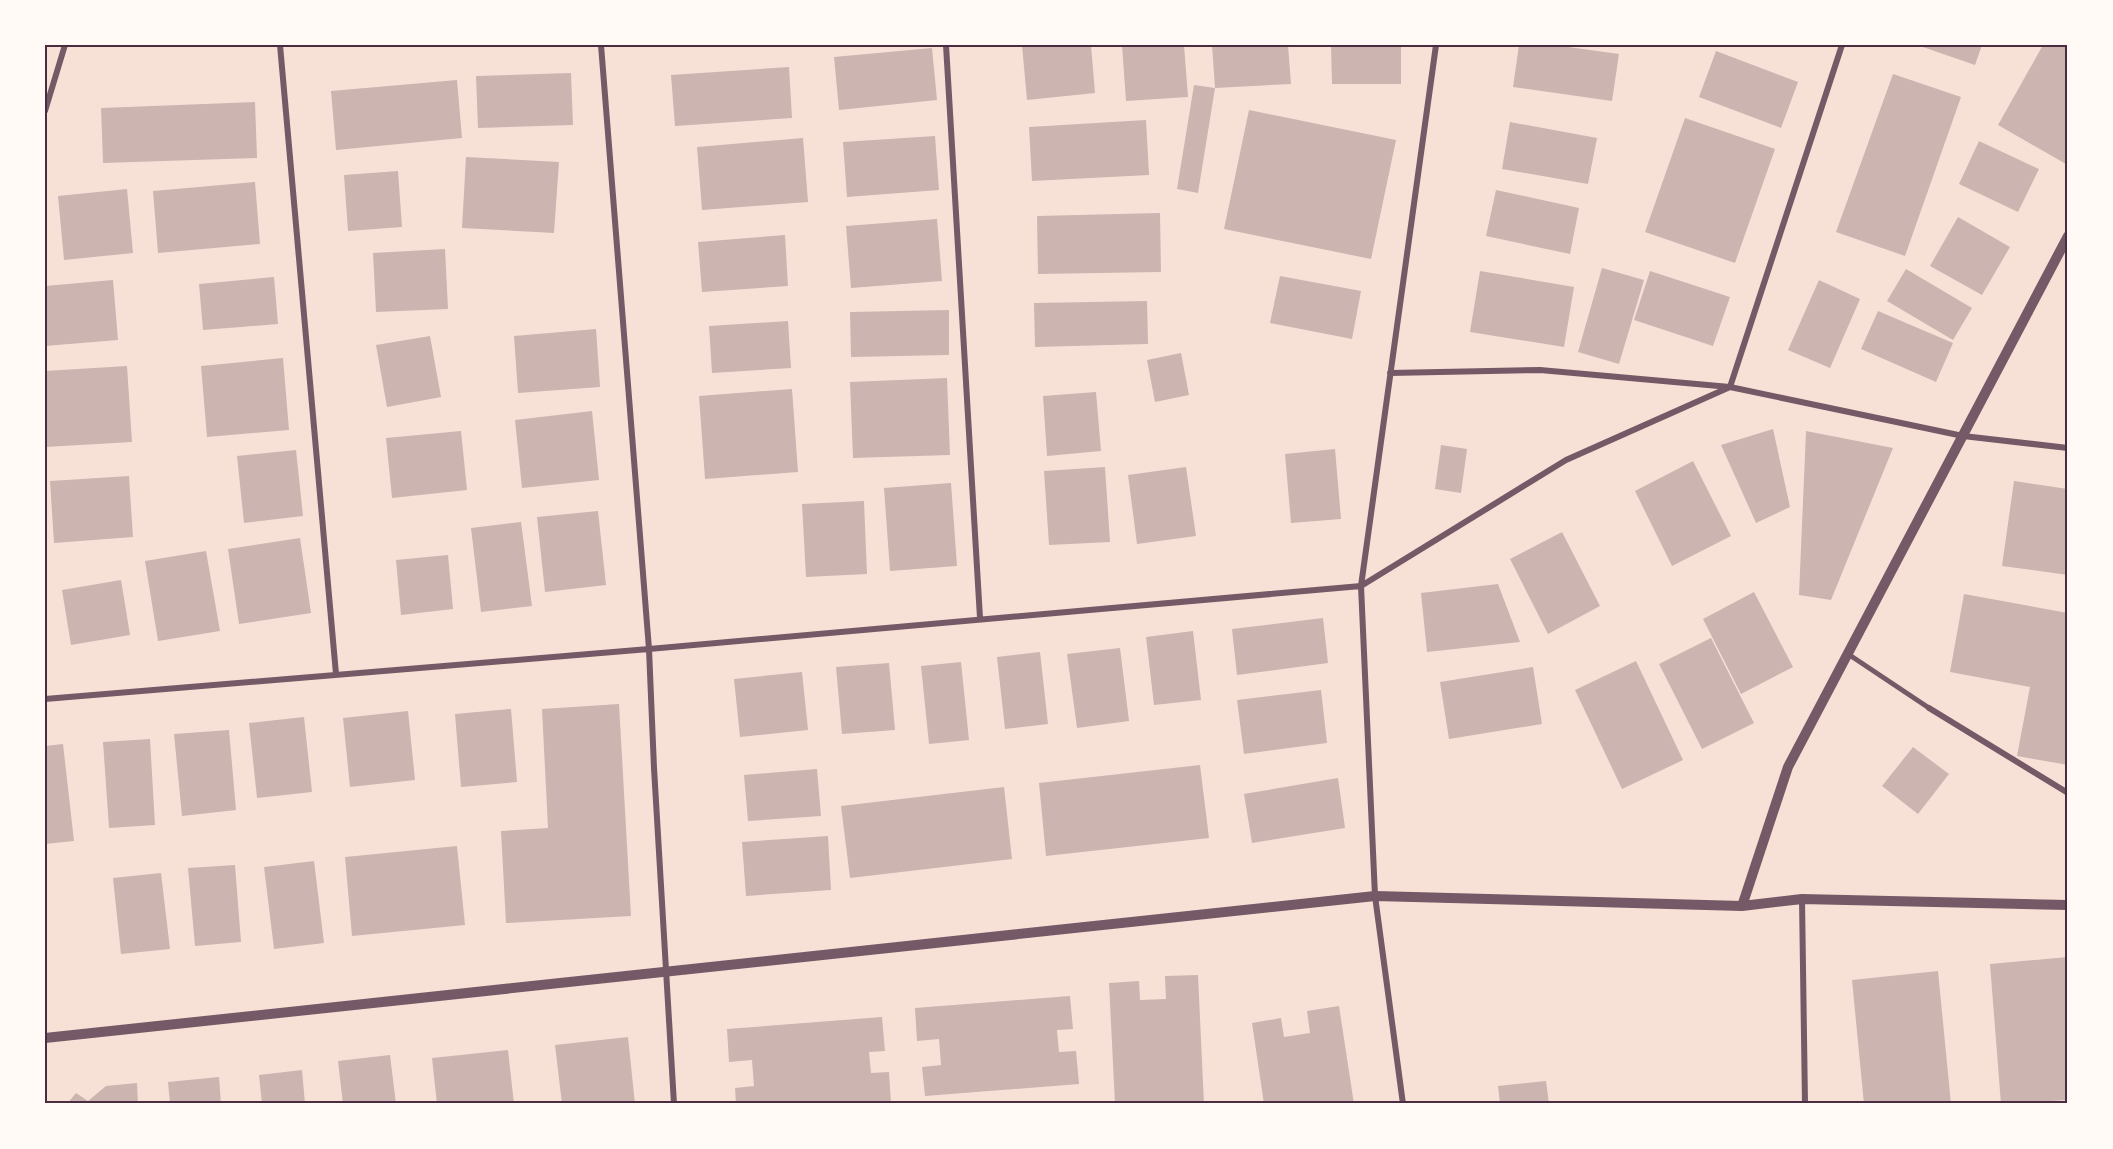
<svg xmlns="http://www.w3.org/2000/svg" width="2113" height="1149" viewBox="0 0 2113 1149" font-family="Manrope,sans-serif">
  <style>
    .building { fill: #ccb4b1 }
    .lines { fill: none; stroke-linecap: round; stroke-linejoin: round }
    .pedestrian { stroke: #755966; stroke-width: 5 }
    .minor { stroke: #755966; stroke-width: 6 }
    .tertiary { stroke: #755966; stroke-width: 10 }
    .neatline { fill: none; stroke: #4a2c40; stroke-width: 2 }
  </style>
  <rect width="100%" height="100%" fill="#f7e1d7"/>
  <path class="building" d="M 1022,45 L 1091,45 L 1095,93 L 1027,100 Z
    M 1122,45 L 1184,45 L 1188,97 L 1126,101 Z
    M 1212,45 L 1288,45 L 1291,84 L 1215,88 L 1198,193 L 1177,189 L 1194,85 L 1215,88 Z
    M 1331,45 L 1401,45 L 1401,84 L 1332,84 Z
    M 1519,45 L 1554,45 L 1619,54 L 1612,101 L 1513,87 Z
    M 1917,45 L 1982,45 L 1975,65 Z
    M 2043,45 L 2068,45 L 2068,160 L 2066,164 L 1998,125 Z
    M 932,48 L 937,100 L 839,110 L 834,57 Z
    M 1716,51 L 1798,82 L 1781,128 L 1699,97 Z
    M 789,67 L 792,118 L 675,126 L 671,75 Z
    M 571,73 L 573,125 L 478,128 L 476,76 Z
    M 1893,74 L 1961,97 L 1905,256 L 1836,232 Z
    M 457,80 L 462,138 L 336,150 L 331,91 Z
    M 255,102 L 257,158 L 103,163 L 101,108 Z
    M 1249,110 L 1396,140 L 1371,259 L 1224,229 Z
    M 1685,118 L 1775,149 L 1735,263 L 1645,232 Z
    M 1146,120 L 1149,175 L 1032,181 L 1029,127 Z
    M 1510,122 L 1597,138 L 1588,184 L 1502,169 Z
    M 935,136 L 939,190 L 847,197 L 843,142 Z
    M 803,138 L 808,202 L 702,210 L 697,147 Z
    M 1979,141 L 2039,169 L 2018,212 L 1959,184 Z
    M 466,157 L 559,162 L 554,233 L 462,228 Z
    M 398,171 L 402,227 L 348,231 L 344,175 Z
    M 255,182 L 260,244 L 158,253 L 153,191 Z
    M 127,189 L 133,253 L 64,260 L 58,196 Z
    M 1496,190 L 1579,208 L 1570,254 L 1486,236 Z
    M 1160,213 L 1161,272 L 1038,274 L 1037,216 Z
    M 1958,217 L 2010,247 L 1982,295 L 1930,266 Z
    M 937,219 L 942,281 L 851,288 L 846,226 Z
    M 785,235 L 788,286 L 702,292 L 698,242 Z
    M 445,249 L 448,309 L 376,312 L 373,253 Z
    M 1602,268 L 1644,280 L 1619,364 L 1578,352 Z
    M 1906,269 L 1972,308 L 1953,340 L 1887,301 Z
    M 1480,271 L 1574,287 L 1564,347 L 1470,332 Z
    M 1650,271 L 1730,297 L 1713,346 L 1634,320 Z
    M 1280,276 L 1361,291 L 1352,339 L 1270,323 Z
    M 274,277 L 278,324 L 203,330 L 199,284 Z
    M 113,280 L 118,340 L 45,346 L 45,286 Z
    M 1819,280 L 1860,299 L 1830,368 L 1788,350 Z
    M 1147,301 L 1148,344 L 1035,347 L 1034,303 Z
    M 949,310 L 949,355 L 851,357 L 850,312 Z
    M 1878,311 L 1953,343 L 1936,382 L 1861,349 Z
    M 788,321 L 791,368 L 712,373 L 709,326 Z
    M 596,329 L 600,387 L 518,393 L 514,336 Z
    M 430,336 L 441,397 L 387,407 L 376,345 Z
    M 1181,353 L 1189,395 L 1155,402 L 1147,360 Z
    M 283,358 L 289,430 L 207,437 L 201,366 Z
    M 127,366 L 132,442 L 45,447 L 45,371 Z
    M 947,378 L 950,455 L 853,458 L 850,382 Z
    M 792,389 L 798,472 L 705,479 L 699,396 Z
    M 1096,392 L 1101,451 L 1047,456 L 1043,396 Z
    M 592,411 L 599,480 L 522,488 L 515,420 Z
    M 1773,429 L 1790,507 L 1756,523 L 1721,445 Z
    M 461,431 L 467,490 L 392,498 L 386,438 Z
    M 1806,431 L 1893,448 L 1831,600 L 1799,595 Z
    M 1441,445 L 1467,449 L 1461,493 L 1435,489 Z
    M 1335,449 L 1341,519 L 1291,523 L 1285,454 Z
    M 296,450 L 303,516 L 244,523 L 237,456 Z
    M 1693,461 L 1731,536 L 1672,566 L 1635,491 Z
    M 1105,467 L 1110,542 L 1049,545 L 1044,471 Z
    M 1186,467 L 1196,536 L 1137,544 L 1128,475 Z
    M 129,476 L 133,537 L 54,543 L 50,481 Z
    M 2014,481 L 2068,489 L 2068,575 L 2002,566 Z
    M 951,483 L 957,566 L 890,571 L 884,488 Z
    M 864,501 L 867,574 L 806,577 L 802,504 Z
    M 598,511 L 606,585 L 545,592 L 537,517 Z
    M 521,522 L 532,606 L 481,612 L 471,528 Z
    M 1562,532 L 1600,606 L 1548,634 L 1510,559 Z
    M 300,538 L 311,613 L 239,624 L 228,549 Z
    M 206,551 L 220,631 L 158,641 L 145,561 Z
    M 448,555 L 453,609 L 401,615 L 396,560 Z
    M 121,580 L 130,635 L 71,645 L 62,590 Z
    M 1498,584 L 1520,642 L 1427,652 L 1421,593 Z
    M 1754,592 L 1793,667 L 1741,694 L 1703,619 Z
    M 1964,594 L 2068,613 L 2068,765 L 2017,756 L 2030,687 L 1950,672 Z
    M 1323,618 L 1328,663 L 1237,675 L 1232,629 Z
    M 1193,631 L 1201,700 L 1154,705 L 1146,637 Z
    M 1711,638 L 1754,723 L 1702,749 L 1659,664 Z
    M 1120,648 L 1129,721 L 1077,728 L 1067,654 Z
    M 1040,652 L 1048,724 L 1005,729 L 997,657 Z
    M 1636,661 L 1683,760 L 1622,789 L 1575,690 Z
    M 961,662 L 969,740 L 929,744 L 921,666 Z
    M 889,663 L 895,730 L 842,734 L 836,667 Z
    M 1533,667 L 1542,724 L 1449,739 L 1440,682 Z
    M 802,672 L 808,730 L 740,737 L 734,679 Z
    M 1321,690 L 1327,743 L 1244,754 L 1237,700 Z
    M 619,704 L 631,916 L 506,923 L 501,831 L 548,828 L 542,709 Z
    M 511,709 L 517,782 L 461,787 L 455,714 Z
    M 408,711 L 415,780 L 350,787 L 343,718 Z
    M 304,717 L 312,792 L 257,798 L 249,723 Z
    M 229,730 L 236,810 L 182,816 L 174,734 Z
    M 150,739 L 155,825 L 109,828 L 103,742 Z
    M 63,744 L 74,841 L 45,844 L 45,746 Z
    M 1913,747 L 1949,774 L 1918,814 L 1882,786 Z
    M 1200,765 L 1209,838 L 1046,856 L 1039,783 Z
    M 817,769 L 821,816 L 748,821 L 744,775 Z
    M 1338,778 L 1345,828 L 1252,843 L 1244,794 Z
    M 1004,787 L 1012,859 L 850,878 L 841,806 Z
    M 828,836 L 831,890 L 746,896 L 742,842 Z
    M 457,846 L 465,925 L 352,936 L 345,857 Z
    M 314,861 L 324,943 L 274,949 L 264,867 Z
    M 235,865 L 241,942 L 195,946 L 188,868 Z
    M 161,873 L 170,949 L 121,954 L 113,878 Z
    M 2068,957 L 2068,1100 L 2001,1104 L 1990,964 Z
    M 1938,971 L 1951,1104 L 1864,1104 L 1852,980 Z
    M 1198,975 L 1204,1104 L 1115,1104 L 1109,983 L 1139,981 L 1140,1000 L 1166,999 L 1165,976 Z
    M 1070,996 L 1073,1029 L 1057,1030 L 1059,1052 L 1076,1051 L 1079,1084 L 925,1096 L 922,1067 L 941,1065 L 939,1039 L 917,1041 L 915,1008 Z
    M 1339,1006 L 1354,1104 L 1264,1104 L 1252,1023 L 1281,1018 L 1284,1037 L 1310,1033 L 1307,1011 Z
    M 882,1017 L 885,1051 L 869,1052 L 871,1073 L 889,1072 L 891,1104 L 736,1104 L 735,1088 L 754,1086 L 752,1060 L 729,1062 L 727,1029 Z
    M 628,1037 L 635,1104 L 562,1104 L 555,1045 Z
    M 508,1050 L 514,1104 L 437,1104 L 432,1058 Z
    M 390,1055 L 396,1104 L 343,1104 L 338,1061 Z
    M 302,1070 L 305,1104 L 262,1104 L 259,1075 Z
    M 219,1077 L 221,1104 L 170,1104 L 168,1082 Z
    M 1546,1081 L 1549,1104 L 1500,1104 L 1498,1086 Z
    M 137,1083 L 138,1104 L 67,1104 L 76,1093 L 88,1101 L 106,1086 Z"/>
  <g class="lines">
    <path class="pedestrian" d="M 1848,654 L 1929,708"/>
    <path class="minor" d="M 280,45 L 336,674
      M 601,45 L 649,649 L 654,768 L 674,1104
      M 946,45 L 980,618
      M 45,111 L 65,45
      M 1390,373 L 1540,370 L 1730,387 L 1963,436 L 2068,448
      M 1730,387 L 1842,45
      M 45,699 L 649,649 L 1361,586 L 1566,460 L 1730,387
      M 1929,708 L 2068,793
      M 1802,899 L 1805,1104
      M 1403,1104 L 1375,896 L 1361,586 L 1436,45"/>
    <path class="tertiary" d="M 1742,906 L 1788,767 L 2068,236
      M 45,1038 L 1375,896 L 1742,906 L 1802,899 L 2068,905"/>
  </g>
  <rect width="2113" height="1149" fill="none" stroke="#fffaf5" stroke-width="93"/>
  <rect x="46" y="46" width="2020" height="1056" class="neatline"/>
</svg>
